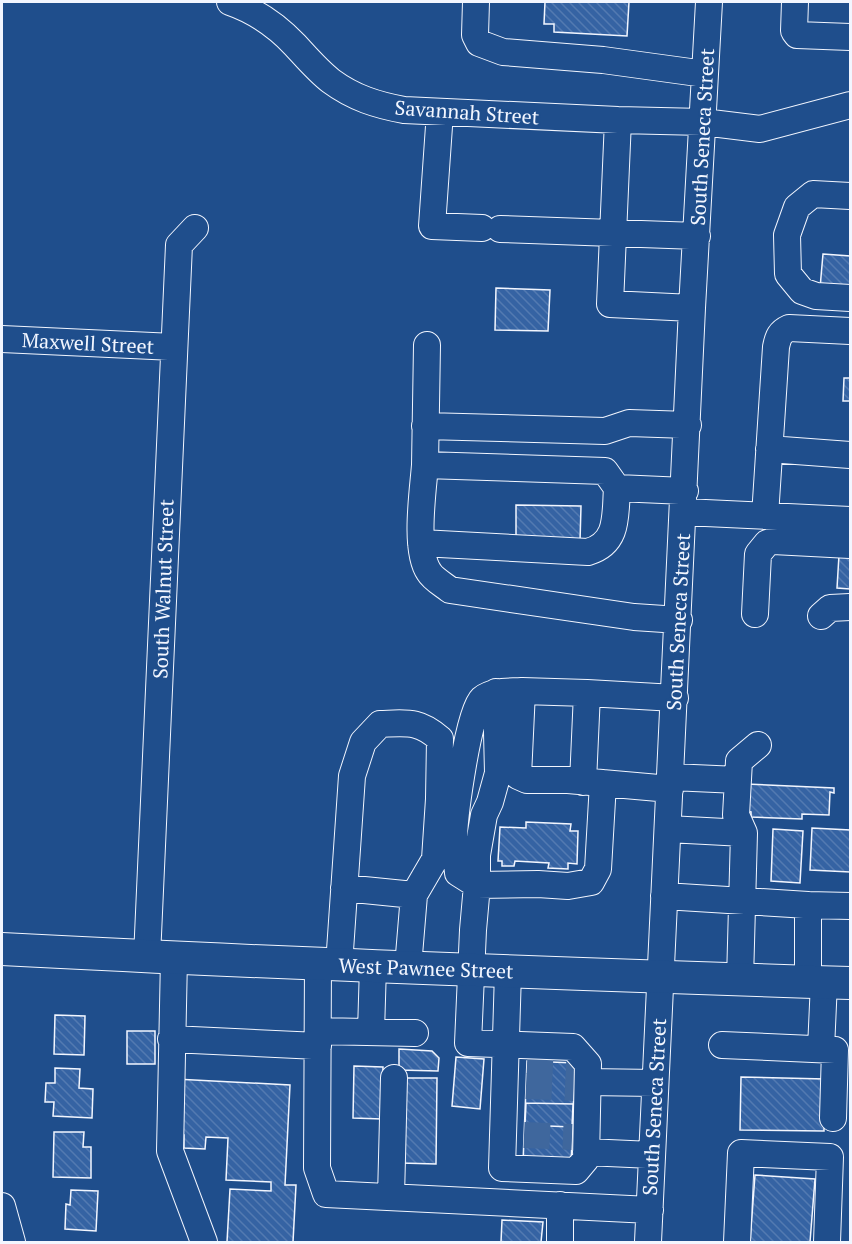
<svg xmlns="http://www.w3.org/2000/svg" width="852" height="1244" viewBox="0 0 852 1244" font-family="'PT Serif',serif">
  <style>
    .building { fill: url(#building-back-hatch); stroke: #f2f6ff; stroke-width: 1.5 }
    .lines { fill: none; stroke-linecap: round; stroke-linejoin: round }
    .minor-tunnel { stroke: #3f679d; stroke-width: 26; stroke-dasharray: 26 13; stroke-linecap: butt }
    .minor-casing { stroke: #f2f6ff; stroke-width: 28 }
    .major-casing { stroke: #f2f6ff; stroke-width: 34 }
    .minor { stroke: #1f4e8c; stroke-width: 26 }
    .major { stroke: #1f4e8c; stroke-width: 32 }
    .labels { text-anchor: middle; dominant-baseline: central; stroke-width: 4.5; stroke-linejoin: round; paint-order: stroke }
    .street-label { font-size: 20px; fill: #f2f6ff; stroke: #1f4e8c }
  </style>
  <defs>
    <pattern id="building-back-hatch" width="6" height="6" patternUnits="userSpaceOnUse" patternTransform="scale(1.5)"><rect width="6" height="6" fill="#3563a3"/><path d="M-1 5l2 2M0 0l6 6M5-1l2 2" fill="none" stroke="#537ab1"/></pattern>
  </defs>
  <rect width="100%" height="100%" fill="#1f4e8c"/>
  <path class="building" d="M 545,2 L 629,2 L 627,36 L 554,32 L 554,24 L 544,24 Z
    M 823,254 L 850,256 L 850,290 L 820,288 Z
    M 496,288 L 550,290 L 548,331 L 495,330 Z
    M 844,378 L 850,378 L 850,401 L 843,401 Z
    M 516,505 L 581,506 L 580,542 L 516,541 Z
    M 839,555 L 850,556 L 850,589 L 837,588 Z
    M 746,784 L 834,788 L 834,793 L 830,792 L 829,815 L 802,814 L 802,819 L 751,817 L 751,812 L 745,811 Z
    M 526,822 L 571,824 L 570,831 L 578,831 L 577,864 L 568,863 L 568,869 L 548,868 L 549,863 L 515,861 L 514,866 L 502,866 L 502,861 L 498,861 L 500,827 L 526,828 Z
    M 812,828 L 850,830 L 850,872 L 810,870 Z
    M 773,829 L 803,831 L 800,883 L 771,881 Z
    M 55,1015 L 85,1016 L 84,1055 L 54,1054 Z
    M 127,1031 L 155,1031 L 155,1064 L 127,1064 Z
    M 399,1049 L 432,1051 L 439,1058 L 438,1071 L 399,1070 Z
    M 456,1057 L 484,1059 L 480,1109 L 452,1106 Z
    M 527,1061 L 575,1063 L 571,1165 L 523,1163 Z
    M 354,1066 L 383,1067 L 382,1119 L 353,1118 Z
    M 55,1068 L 80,1069 L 79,1088 L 93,1089 L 92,1118 L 53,1116 L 54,1102 L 45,1102 L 46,1083 L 55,1083 Z
    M 741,1077 L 825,1079 L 824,1131 L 740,1130 Z
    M 402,1078 L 437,1078 L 436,1164 L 401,1163 Z
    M 175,1079 L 290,1085 L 285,1185 L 296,1185 L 293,1242 L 227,1242 L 230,1189 L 271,1191 L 271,1182 L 226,1180 L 228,1138 L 206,1137 L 205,1149 L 184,1148 L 184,1135 L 181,1135 Z
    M 526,1103 L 573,1104 L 572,1127 L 525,1125 Z
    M 54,1132 L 84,1132 L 83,1147 L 91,1147 L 91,1178 L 53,1177 Z
    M 755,1175 L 815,1179 L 810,1242 L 750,1242 Z
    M 71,1190 L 98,1191 L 96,1231 L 65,1229 L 66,1204 L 70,1205 Z
    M 502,1220 L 543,1222 L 541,1242 L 501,1242 Z"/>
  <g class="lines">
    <path class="minor-tunnel" d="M 527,1065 L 575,1067
      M 526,1086 L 574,1088
      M 524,1135 L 572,1137"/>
    <defs>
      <path id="minor" d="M 230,2 C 256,11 277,26 295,45 C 307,58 318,71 331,81 C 354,98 377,105 404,110 L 618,120 L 703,122 L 760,129 L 850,105
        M 476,2 L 475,35 L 479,43 L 503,52 L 603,60 L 705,74
        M 795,2 L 794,31 L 797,35 L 850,37
        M 440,112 L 432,226 L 482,228
        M 618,120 L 610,304 L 692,308
        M 850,196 L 813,194 L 797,207 L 787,235 L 788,274 L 802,291 L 816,296 L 850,298
        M 500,229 L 697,236
        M 2,339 L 174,347
        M 425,426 L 605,431 L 629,423 L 688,425
        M 769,449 L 850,455
        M 425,465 L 427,345
        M 684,512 L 850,520
        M 765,516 L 776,347 C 778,337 780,332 789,328 L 850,331
        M 421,543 L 588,552 C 619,543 615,515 617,488
        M 755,614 L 758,554 L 767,543 L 773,541 L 850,545
        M 821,616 L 830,608 L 850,607
        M 679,620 L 634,617 L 450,590 C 444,585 433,579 429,572 C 414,550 423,491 425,465 L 605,471 L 617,488 L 685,491
        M 522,691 C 509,692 493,690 482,699 C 468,712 455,814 454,836 C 454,848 457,861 458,873 L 477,885 L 538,884 L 568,886 L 591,882 L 598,869 L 603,783
        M 496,692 L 498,773 L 490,802 L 484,815 L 477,855 L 477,885 L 473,930 L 468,1043 L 573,1047 L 588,1064 L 586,1159 L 576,1171 L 502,1168 C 504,1103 506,1037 508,972
        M 587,693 L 522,691 L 518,776 L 527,780 L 568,780 L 670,789
        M 671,777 L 738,780
        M 583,782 L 587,693 L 675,698
        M 668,829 L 744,833
        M 344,888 L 414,895
        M 664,896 L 808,905 L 808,981
        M 808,905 L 850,906
        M 147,957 L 179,245 L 195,228
        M 174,958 L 170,1151 L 204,1242
        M 318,964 L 317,1168 L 326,1194 L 650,1210
        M 339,965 L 352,776 L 363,742 L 380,724 C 407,723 419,720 440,739 L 439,799 L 435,859 L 414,895 L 408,967
        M 740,980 L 744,833 L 736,815 L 739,761 L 758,745
        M 318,1031 L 415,1033
        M 371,1032 L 373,966
        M 171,1039 L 318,1046
        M 722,1045 L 835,1050 L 833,1118
        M 821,1049 L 824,982
        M 588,1082 L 655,1083
        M 586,1152 L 652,1155
        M 391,1197 L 394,1078
        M 2,1206 L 12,1242
        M 560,1242 L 560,1205
        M 648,1242 L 692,308 L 709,2
        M 737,1242 L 741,1153 L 830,1157 L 827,1242"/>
      <path id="major" d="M 2,949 C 284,964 567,974 850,983"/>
    </defs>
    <use href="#minor" class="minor-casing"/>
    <use href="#major" class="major-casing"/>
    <use href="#minor" class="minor"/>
    <use href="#major" class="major"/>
  </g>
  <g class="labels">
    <g class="street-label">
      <text transform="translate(467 112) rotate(4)">Savannah Street</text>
      <text transform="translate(702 137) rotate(-87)">South Seneca Street</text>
      <text transform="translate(88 343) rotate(3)">Maxwell Street</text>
      <text transform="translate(163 589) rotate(-88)">South Walnut Street</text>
      <text transform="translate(678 622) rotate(-87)">South Seneca Street</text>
      <text transform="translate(426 968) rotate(2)">West Pawnee Street</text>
      <text transform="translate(654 1107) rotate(-87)">South Seneca Street</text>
    </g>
  </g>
  <rect width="852" height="1244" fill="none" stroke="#f2f6ff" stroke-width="6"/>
</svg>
